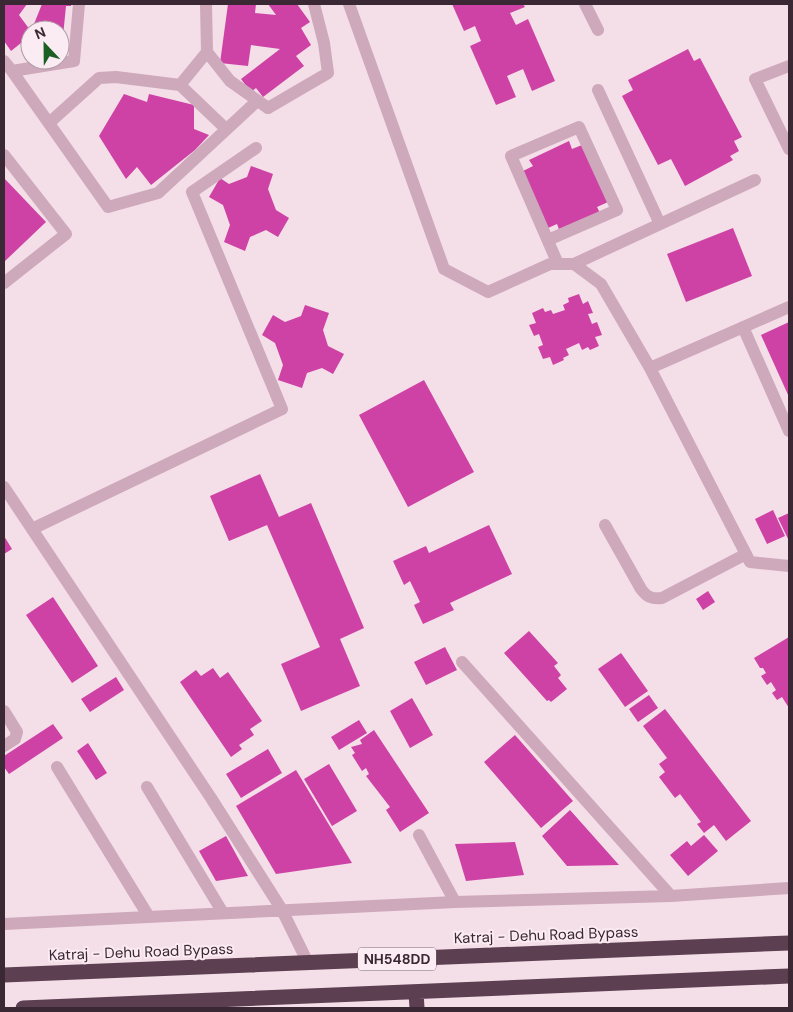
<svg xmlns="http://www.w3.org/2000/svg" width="793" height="1012" viewBox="0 0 793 1012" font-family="'DM Sans',sans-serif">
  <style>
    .building { fill: #ce42a5 }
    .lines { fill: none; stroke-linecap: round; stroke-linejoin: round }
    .minor { stroke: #cea8bb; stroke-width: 12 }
    .highway { stroke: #5c3f51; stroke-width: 15 }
    .labels { text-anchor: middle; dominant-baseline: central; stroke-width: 4; stroke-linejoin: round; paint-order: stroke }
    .shield { fill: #fbebf2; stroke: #74636d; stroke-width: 1 }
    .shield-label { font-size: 14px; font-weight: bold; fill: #3a2934 }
    .street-label { font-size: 15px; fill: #3a2934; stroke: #fbebf2 }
  </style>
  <rect width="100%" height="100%" fill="#f4dee7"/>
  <path class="building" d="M 4,4 L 27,4 L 19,15 L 30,30 L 30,47 L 26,50 L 21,43 L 11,51 L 4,41 Z
    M 42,4 L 71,4 L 71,6 L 66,6 L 63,36 L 60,35 L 60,30 L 45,30 L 34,24 Z
    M 228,4 L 256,4 L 255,13 L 276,15 L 268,4 L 297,4 L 310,22 L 301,28 L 311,45 L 296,56 L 304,66 L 263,97 L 256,88 L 251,92 L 241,79 L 280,49 L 251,45 L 248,66 L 220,63 Z
    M 452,4 L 523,4 L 525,7 L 510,13 L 516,25 L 528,19 L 555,81 L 532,91 L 523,69 L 507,76 L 516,97 L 496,105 L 470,46 L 481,41 L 475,26 L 464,31 Z
    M 688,49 L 694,61 L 700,58 L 742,137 L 734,141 L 739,151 L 730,156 L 733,160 L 685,186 L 671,159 L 658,165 L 622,96 L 633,90 L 628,80 Z
    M 124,94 L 147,102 L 149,94 L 194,105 L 194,129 L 209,135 L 195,150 L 151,185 L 137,167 L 126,179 L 99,136 Z
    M 569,141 L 572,149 L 582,145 L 608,202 L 597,207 L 600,213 L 560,232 L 557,224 L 548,228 L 523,171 L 533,166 L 529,160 Z
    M 251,166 L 273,174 L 268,189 L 276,210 L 289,218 L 278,237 L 266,230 L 250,237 L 245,251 L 224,242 L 230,225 L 223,205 L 209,197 L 220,178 L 229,184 L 247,177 Z
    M 4,178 L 46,222 L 4,262 Z
    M 733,228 L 752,276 L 686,302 L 667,254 Z
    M 579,294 L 583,304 L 588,301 L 593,313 L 588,314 L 592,324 L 597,322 L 602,335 L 595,337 L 599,346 L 590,350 L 588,347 L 582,350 L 579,343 L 566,349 L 569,355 L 563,358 L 564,360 L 553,365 L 550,357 L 543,359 L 538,347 L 543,345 L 539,334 L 534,336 L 529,325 L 536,323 L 532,313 L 543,308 L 545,312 L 551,310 L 553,314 L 565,310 L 563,305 L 569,302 L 568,298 Z
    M 305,305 L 329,313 L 323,330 L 328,346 L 344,354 L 333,374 L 322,368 L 307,373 L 302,388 L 278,380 L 283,365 L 275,343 L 262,335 L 273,315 L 285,322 L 301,316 Z
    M 789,322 L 789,397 L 761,335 Z
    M 424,380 L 474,472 L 408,507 L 359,415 Z
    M 260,474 L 279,517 L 311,503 L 364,628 L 340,639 L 360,686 L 301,711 L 281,664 L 320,647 L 267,525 L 229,541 L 210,496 Z
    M 773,510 L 785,536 L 767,544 L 755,519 Z
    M 789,513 L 789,541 L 778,518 Z
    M 489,525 L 512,574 L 450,603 L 454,610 L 423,624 L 414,605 L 420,602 L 410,581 L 404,585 L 393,561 L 426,546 L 429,553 Z
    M 4,536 L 12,549 L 4,554 Z
    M 708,591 L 715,602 L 703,610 L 696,599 Z
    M 53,597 L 98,666 L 72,683 L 26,615 Z
    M 529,631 L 558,663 L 554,666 L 561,675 L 558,678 L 567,689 L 551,702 L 549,700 L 547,701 L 504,653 Z
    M 789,637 L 789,708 L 782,697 L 777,700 L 772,693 L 776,690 L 771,682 L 767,685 L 761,676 L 766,673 L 763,668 L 760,668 L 754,658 Z
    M 445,647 L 457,670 L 426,685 L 414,662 Z
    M 621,653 L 648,691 L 625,707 L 598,669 Z
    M 213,668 L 220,678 L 228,672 L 262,721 L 250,729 L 254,735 L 239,745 L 242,749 L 231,757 L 180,682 L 196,670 L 201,676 Z
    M 116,677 L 124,690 L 90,712 L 81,699 Z
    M 649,695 L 658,708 L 638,722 L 629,709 Z
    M 412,698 L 433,735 L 410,748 L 390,711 Z
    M 665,709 L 751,821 L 726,841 L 714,825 L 704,833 L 697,824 L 701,822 L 680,794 L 675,798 L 659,777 L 665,772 L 659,764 L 667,758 L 643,726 Z
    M 359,720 L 367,733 L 339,750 L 331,737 Z
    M 53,724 L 63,738 L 9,774 L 4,767 L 4,756 Z
    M 374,730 L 429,813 L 400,832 L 386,810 L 390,807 L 366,776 L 369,774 L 366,768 L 362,771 L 352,755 L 355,753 L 351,747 L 362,744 L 360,740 Z
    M 515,735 L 573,801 L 541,828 L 484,762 Z
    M 88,743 L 107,773 L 96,780 L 77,751 Z
    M 268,749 L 282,773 L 241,798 L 226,774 Z
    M 329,764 L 357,811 L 332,826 L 304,779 Z
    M 296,770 L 352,863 L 276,874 L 236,806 Z
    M 570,810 L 619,865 L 567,866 L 542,836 Z
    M 704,835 L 718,851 L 688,876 L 670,855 L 687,841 L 691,846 Z
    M 226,836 L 248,876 L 216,881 L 199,851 Z
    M 515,842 L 524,875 L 466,881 L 455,844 Z"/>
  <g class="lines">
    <path class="minor" d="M 206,4 L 207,52 L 180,85 L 225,128
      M 349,4 L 444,269 L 488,292 L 550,264 L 574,264 L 601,284 L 650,368 L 750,562 L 789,566
      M 585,4 L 598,30
      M 207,52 L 230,81 L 268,108 L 328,73 L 324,43 L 314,4
      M 4,61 L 12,71 L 74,61 L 79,4
      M 789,66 L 755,79 L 789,149
      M 12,71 L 108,207 L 158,193 L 256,102
      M 598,90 L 660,224
      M 49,123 L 99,78 L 116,77 L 180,85
      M 4,155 L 66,234 L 4,283
      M 548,240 L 617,210 L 579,127 L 511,156 L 558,264
      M 574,264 L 755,180
      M 743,327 L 789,431
      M 650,368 L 789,307
      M 4,487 L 211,798 L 282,910 L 308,963
      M 605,525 L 641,589 C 647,597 651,599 662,598 L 746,554
      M 32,529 L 282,409 L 192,192 L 256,148
      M 462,662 L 671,896
      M 4,711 L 17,732 L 15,739 L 4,746
      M 57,767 L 149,917
      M 147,787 L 223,913
      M 419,835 L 455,902
      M 4,924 L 455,902 L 671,896 L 789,888"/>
    <path class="highway" d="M 4,975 L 789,943
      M 416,992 L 417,1008
      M 23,1008 L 789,976"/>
  </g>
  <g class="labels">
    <rect class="shield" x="358" y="947.5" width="78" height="23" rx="4"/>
    <g class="shield-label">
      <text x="397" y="959">NH548DD</text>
    </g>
    <g class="street-label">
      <text transform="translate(546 935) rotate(-2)">Katraj - Dehu Road Bypass</text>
      <text transform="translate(141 952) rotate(-2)">Katraj - Dehu Road Bypass</text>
    </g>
  </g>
  <rect width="793" height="1012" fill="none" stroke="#3a2934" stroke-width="10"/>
  <g transform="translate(45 45) rotate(338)"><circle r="24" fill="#fbebf2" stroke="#ae9da6"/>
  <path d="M0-4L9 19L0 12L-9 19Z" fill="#1b5f23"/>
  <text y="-8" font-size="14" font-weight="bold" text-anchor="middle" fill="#3a2934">N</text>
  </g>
</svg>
